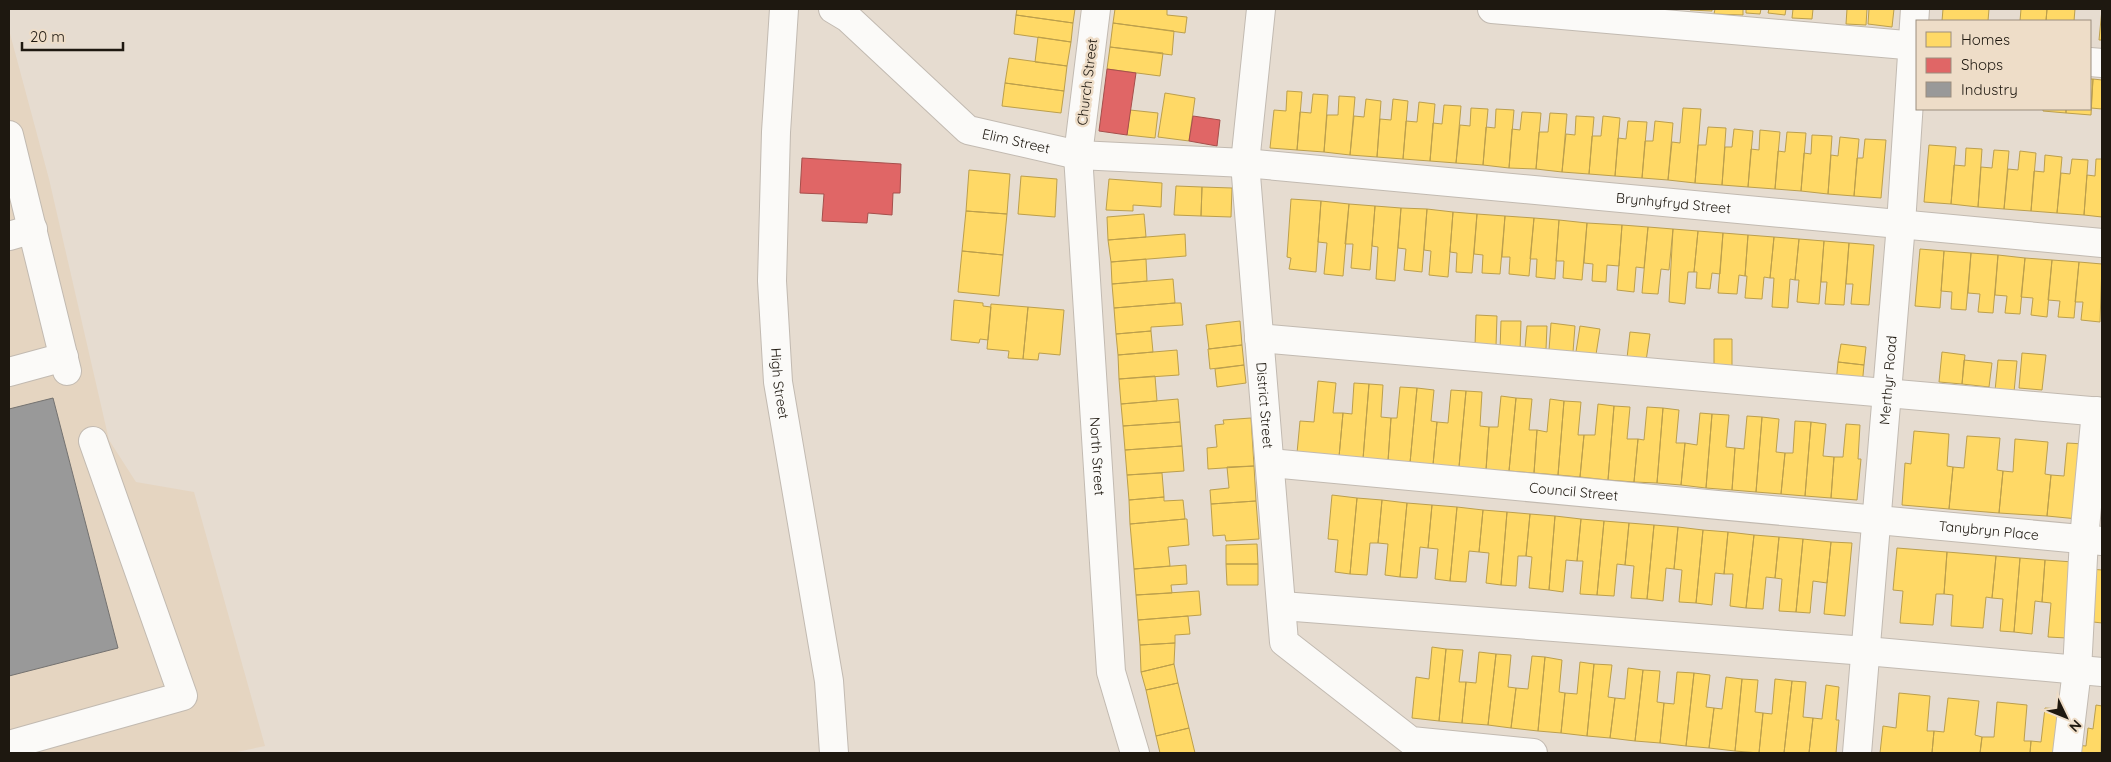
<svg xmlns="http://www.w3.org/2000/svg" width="2111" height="762" viewBox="0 0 2111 762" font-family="Quicksand,sans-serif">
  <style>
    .built { fill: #e5d5c1 }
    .homes { fill: #ffd966; stroke: #bc9f4c }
    .shops { fill: #e06666; stroke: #a64f4c }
    .industry { fill: #999; stroke: #747270 }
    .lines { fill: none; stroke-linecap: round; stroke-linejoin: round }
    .minor-casing { stroke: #c2bab1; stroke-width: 30 }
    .minor { stroke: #fbfaf8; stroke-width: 28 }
    .labels { text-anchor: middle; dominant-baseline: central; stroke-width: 5; stroke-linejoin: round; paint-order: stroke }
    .street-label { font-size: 14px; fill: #1e1810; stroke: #eeddc8 }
  </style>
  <rect width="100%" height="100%" fill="#e6dcd0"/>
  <path class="built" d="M 9,30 L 49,179 L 109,440 L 136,482 L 194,492 L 265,746 L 232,753 L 9,753 Z"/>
  <path class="homes" d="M 1017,9 L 1075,9 L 1073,23 L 1016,15 Z
    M 1115,9 L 1167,9 L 1167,15 L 1187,17 L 1185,33 L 1113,23 Z
    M 1690,9 L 1712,9 L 1712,11 L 1690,10 Z
    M 1715,9 L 1743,9 L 1743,15 L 1714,14 Z
    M 1746,9 L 1761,9 L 1760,14 L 1746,13 Z
    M 1769,9 L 1786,9 L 1785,15 L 1768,13 Z
    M 1793,9 L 1813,9 L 1812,19 L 1792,18 Z
    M 1847,9 L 1867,9 L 1866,25 L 1846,24 Z
    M 1869,9 L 1894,9 L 1892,27 L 1868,24 Z
    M 1943,9 L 1989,9 L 1988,21 L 1942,21 Z
    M 2021,9 L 2047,9 L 2046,21 L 2020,21 Z
    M 2047,9 L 2075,9 L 2074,21 L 2046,21 Z
    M 2102,9 L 2102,40 L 2099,40 Z
    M 1016,15 L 1073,23 L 1071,42 L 1014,34 Z
    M 1113,23 L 1174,31 L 1172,55 L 1110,47 Z
    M 1038,37 L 1071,42 L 1067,66 L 1035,62 Z
    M 1110,47 L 1163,53 L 1160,76 L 1107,69 Z
    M 1009,58 L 1067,66 L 1064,91 L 1005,83 Z
    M 2090,79 L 2093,79 L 2091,115 L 2066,113 L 2066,109 L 2090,109 Z
    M 2093,79 L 2102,80 L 2102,109 L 2091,108 Z
    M 1005,83 L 1064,91 L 1061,113 L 1002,106 Z
    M 1287,91 L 1302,92 L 1297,150 L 1270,148 L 1274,110 L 1286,111 Z
    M 1165,93 L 1195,98 L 1189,141 L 1158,137 Z
    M 1313,94 L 1328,95 L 1324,152 L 1297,150 L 1300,112 L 1311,113 Z
    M 1339,96 L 1355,97 L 1350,155 L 1324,152 L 1327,115 L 1338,115 Z
    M 1366,99 L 1381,101 L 1377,157 L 1350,155 L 1354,116 L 1364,117 Z
    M 1393,99 L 1408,101 L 1403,159 L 1377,157 L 1380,119 L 1391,120 Z
    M 1419,102 L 1435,104 L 1430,161 L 1403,159 L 1406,121 L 1417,122 Z
    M 1444,105 L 1461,106 L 1456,163 L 1430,161 L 1433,123 L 1442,124 Z
    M 1471,108 L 1488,109 L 1483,165 L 1456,163 L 1460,125 L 1470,126 Z
    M 1683,108 L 1701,109 L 1695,183 L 1668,180 L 1672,142 L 1680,143 Z
    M 1496,109 L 1514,110 L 1509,168 L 1483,165 L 1486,127 L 1495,128 Z
    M 2043,109 L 2066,109 L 2066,113 L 2043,111 Z
    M 1130,110 L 1158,113 L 1155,138 L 1127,135 Z
    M 1522,112 L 1541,113 L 1536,169 L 1509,168 L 1512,129 L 1520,130 Z
    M 1550,113 L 1567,114 L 1562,172 L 1536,169 L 1539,132 L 1548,132 Z
    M 1576,116 L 1594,117 L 1589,174 L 1562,172 L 1566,134 L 1575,135 Z
    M 1603,116 L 1620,118 L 1615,176 L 1589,174 L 1592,136 L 1601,136 Z
    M 1628,121 L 1647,122 L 1642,178 L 1615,176 L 1618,138 L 1626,139 Z
    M 1655,121 L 1673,123 L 1668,180 L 1642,178 L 1645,141 L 1653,141 Z
    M 1708,127 L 1726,128 L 1722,185 L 1695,183 L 1698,145 L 1706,145 Z
    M 1734,129 L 1753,131 L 1748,187 L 1722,185 L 1725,147 L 1732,147 Z
    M 1760,130 L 1780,132 L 1775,189 L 1748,187 L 1751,149 L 1759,150 Z
    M 1787,132 L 1806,133 L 1801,191 L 1775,189 L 1778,151 L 1785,152 Z
    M 1812,135 L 1832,136 L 1828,194 L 1801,191 L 1804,153 L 1811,154 Z
    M 1840,137 L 1859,139 L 1854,196 L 1828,194 L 1831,155 L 1838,156 Z
    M 1865,139 L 1886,140 L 1881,198 L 1854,196 L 1857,158 L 1863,158 Z
    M 1929,145 L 1956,147 L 1951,204 L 1924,202 Z
    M 1966,148 L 1982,149 L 1978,207 L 1951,204 L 1954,165 L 1965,166 Z
    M 1994,150 L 2009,151 L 2004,209 L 1978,207 L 1981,167 L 1992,168 Z
    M 2020,151 L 2036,153 L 2031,211 L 2004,209 L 2008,169 L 2018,170 Z
    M 2045,155 L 2062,157 L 2057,213 L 2031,211 L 2034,171 L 2044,172 Z
    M 2072,159 L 2088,160 L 2084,215 L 2057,213 L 2061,173 L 2070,174 Z
    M 2096,159 L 2102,159 L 2102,217 L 2084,215 L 2087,175 L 2095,176 Z
    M 969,170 L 1010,174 L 1007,214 L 966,211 Z
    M 1021,176 L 1057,179 L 1055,217 L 1018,214 Z
    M 1109,179 L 1162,183 L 1161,207 L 1133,205 L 1133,211 L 1106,210 Z
    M 1176,186 L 1202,187 L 1201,216 L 1174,215 Z
    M 1202,187 L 1232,188 L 1231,217 L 1201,216 Z
    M 1291,199 L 1321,201 L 1316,272 L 1289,269 L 1291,258 L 1287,257 Z
    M 1321,201 L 1349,204 L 1343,276 L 1324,274 L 1327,243 L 1318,242 Z
    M 1349,204 L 1375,206 L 1370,270 L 1351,268 L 1353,244 L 1345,244 Z
    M 1375,206 L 1401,208 L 1395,281 L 1376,279 L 1378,247 L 1372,246 Z
    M 1401,208 L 1427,209 L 1422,272 L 1404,270 L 1406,249 L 1398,248 Z
    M 1427,209 L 1453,212 L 1448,277 L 1429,275 L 1431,251 L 1424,250 Z
    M 966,211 L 1007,214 L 1003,255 L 962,251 Z
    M 1453,212 L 1477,214 L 1472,273 L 1456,272 L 1457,253 L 1450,252 Z
    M 1144,214 L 1146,237 L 1108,240 L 1107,217 Z
    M 1477,214 L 1505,216 L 1500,274 L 1482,273 L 1483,255 L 1474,254 Z
    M 1505,216 L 1534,218 L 1529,276 L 1509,274 L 1510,257 L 1502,257 Z
    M 1534,218 L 1559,220 L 1555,279 L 1536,277 L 1537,259 L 1530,259 Z
    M 1559,220 L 1587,223 L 1582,280 L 1563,278 L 1564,261 L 1556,261 Z
    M 1587,223 L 1622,225 L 1619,266 L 1607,265 L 1606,282 L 1592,281 L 1593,264 L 1584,263 Z
    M 1622,225 L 1648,227 L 1644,268 L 1636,267 L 1634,292 L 1617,290 Z
    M 1648,227 L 1673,229 L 1669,270 L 1661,269 L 1658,294 L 1642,293 Z
    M 1673,229 L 1698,231 L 1694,272 L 1688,272 L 1685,304 L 1669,302 Z
    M 1698,231 L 1723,233 L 1720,274 L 1712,273 L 1710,289 L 1696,288 L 1697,272 L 1694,272 Z
    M 1723,233 L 1748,235 L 1745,276 L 1739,275 L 1737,294 L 1718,293 Z
    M 1185,234 L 1186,256 L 1111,262 L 1108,240 Z
    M 1748,235 L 1774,237 L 1770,278 L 1764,277 L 1762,299 L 1745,298 L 1747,276 L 1745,276 Z
    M 1774,237 L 1799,239 L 1795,280 L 1790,279 L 1788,308 L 1772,307 L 1774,278 L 1770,278 Z
    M 1799,239 L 1824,241 L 1819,304 L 1797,302 L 1799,280 L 1795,280 Z
    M 1824,241 L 1849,243 L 1844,305 L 1825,304 L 1827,282 L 1821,282 Z
    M 1849,243 L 1874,245 L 1869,305 L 1851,304 L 1853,284 L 1846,284 Z
    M 1920,249 L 1944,251 L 1940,308 L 1915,306 Z
    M 962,251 L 1003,255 L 999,296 L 958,292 Z
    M 1944,251 L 1971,253 L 1966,310 L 1951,309 L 1952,292 L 1941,291 Z
    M 1971,253 L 1998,255 L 1993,313 L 1978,312 L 1980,294 L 1968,293 Z
    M 1998,255 L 2025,258 L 2020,314 L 2005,313 L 2007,296 L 1995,295 Z
    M 2025,258 L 2052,260 L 2047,317 L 2031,315 L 2033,298 L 2021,297 Z
    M 1146,259 L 1147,281 L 1112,284 L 1111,262 Z
    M 2052,260 L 2079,262 L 2074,318 L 2058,317 L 2060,301 L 2048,300 Z
    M 2079,262 L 2102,264 L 2100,322 L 2081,320 L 2083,302 L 2075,302 Z
    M 1173,279 L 1175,303 L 1114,308 L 1112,284 Z
    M 954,300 L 983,303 L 983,306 L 991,307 L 988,340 L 980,339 L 979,343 L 951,340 Z
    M 1175,303 L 1181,303 L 1183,325 L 1151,327 L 1151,331 L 1116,334 L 1114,308 Z
    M 991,304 L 1028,307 L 1023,359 L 1008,358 L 1009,351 L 987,349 Z
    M 1028,307 L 1064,310 L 1060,355 L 1039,353 L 1038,360 L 1023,359 Z
    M 1476,315 L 1497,316 L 1496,346 L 1475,346 Z
    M 1240,321 L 1242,345 L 1209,349 L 1206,325 Z
    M 1501,321 L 1521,321 L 1520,350 L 1500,350 Z
    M 1551,323 L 1575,326 L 1573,352 L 1549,350 Z
    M 1527,326 L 1547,326 L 1546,349 L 1525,348 Z
    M 1580,326 L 1600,329 L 1595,361 L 1575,358 Z
    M 1151,331 L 1153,352 L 1118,355 L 1116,334 Z
    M 1630,332 L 1650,334 L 1646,361 L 1627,358 Z
    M 1714,339 L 1732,339 L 1732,368 L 1714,368 Z
    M 1841,344 L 1866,347 L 1864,365 L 1838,362 Z
    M 1242,345 L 1244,365 L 1210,369 L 1208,349 Z
    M 1177,350 L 1179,375 L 1119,379 L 1118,355 Z
    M 1942,352 L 1965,355 L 1962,384 L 1939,382 Z
    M 2022,353 L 2046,355 L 2042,390 L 2019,388 Z
    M 1964,360 L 1992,363 L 1989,387 L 1962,384 Z
    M 1998,360 L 2017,361 L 2014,392 L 1995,391 Z
    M 1838,362 L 1864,365 L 1862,386 L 1836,383 Z
    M 1244,365 L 1246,383 L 1217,387 L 1215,369 Z
    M 1155,376 L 1157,401 L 1121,404 L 1119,379 Z
    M 1318,381 L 1336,383 L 1333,413 L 1343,413 L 1339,457 L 1297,453 L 1300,421 L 1314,422 Z
    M 1354,383 L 1369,384 L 1363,459 L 1339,457 L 1343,413 L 1352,414 Z
    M 1369,384 L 1383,385 L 1381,417 L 1391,418 L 1388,461 L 1363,459 Z
    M 1400,387 L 1417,388 L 1410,463 L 1388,461 L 1391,418 L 1397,418 Z
    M 1417,388 L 1434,390 L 1431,421 L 1437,422 L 1433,465 L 1410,463 Z
    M 1451,390 L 1466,391 L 1459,467 L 1433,465 L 1437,422 L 1448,423 Z
    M 1466,391 L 1482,392 L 1480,426 L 1489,427 L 1486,470 L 1459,467 Z
    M 1501,396 L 1516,398 L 1509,471 L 1486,470 L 1489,427 L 1498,427 Z
    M 1516,398 L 1532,399 L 1529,430 L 1537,430 L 1534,473 L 1509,471 Z
    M 1178,399 L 1180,422 L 1123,426 L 1121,404 Z
    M 1550,399 L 1564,401 L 1558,475 L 1534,473 L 1537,430 L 1547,432 Z
    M 1564,401 L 1581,402 L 1578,435 L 1584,435 L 1580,477 L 1558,475 Z
    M 1598,404 L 1614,406 L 1608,480 L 1580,477 L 1584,435 L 1595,435 Z
    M 1614,406 L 1630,407 L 1627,439 L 1638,439 L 1634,482 L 1608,480 Z
    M 1647,407 L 1663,408 L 1657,483 L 1634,482 L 1638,439 L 1644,440 Z
    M 1663,408 L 1679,410 L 1676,443 L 1685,443 L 1681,485 L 1657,483 Z
    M 1700,413 L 1712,414 L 1706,488 L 1681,485 L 1685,443 L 1697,445 Z
    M 1712,414 L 1729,415 L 1726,447 L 1735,448 L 1732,490 L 1706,488 Z
    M 1747,416 L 1762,417 L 1756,492 L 1732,490 L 1735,448 L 1744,449 Z
    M 1762,417 L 1779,419 L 1776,452 L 1785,453 L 1781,494 L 1756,492 Z
    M 1251,418 L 1254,466 L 1208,469 L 1207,448 L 1217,447 L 1215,425 L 1224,424 L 1223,420 Z
    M 1795,421 L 1811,422 L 1805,496 L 1781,494 L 1785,453 L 1793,453 Z
    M 1180,422 L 1182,446 L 1125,450 L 1123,426 Z
    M 1811,422 L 1826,424 L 1823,456 L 1834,457 L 1831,498 L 1805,496 Z
    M 1846,424 L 1860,425 L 1858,459 L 1861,459 L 1857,500 L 1831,498 L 1834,457 L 1843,457 Z
    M 1914,431 L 1949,434 L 1947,466 L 1953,467 L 1949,509 L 1902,505 L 1905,463 L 1911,464 Z
    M 1967,436 L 2000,438 L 1997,470 L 2003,471 L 1999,513 L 1949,509 L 1953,467 L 1964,468 Z
    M 2015,439 L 2048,442 L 2045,474 L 2051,475 L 2047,516 L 1999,513 L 2003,471 L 2013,472 Z
    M 2067,443 L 2084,444 L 2078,519 L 2047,516 L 2051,475 L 2064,476 Z
    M 1182,446 L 1184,471 L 1127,475 L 1125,450 Z
    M 1254,466 L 1256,501 L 1211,504 L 1210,490 L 1229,488 L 1227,467 Z
    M 1162,473 L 1164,497 L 1129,500 L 1127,475 Z
    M 1332,495 L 1357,498 L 1350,574 L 1335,572 L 1338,540 L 1328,539 Z
    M 1164,497 L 1164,501 L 1183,500 L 1185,519 L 1130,524 L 1129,500 Z
    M 1357,498 L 1382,500 L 1378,543 L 1370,543 L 1367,575 L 1350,574 Z
    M 1382,500 L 1407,503 L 1400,577 L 1385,575 L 1388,544 L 1378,543 Z
    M 1256,501 L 1259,539 L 1226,541 L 1225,535 L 1213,536 L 1211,504 Z
    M 1407,503 L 1432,505 L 1428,548 L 1420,547 L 1417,578 L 1400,577 Z
    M 1432,505 L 1457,507 L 1450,581 L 1435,579 L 1438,549 L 1428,548 Z
    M 1457,507 L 1483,510 L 1479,552 L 1469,551 L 1466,582 L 1450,581 Z
    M 1483,510 L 1507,512 L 1501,585 L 1486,583 L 1489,553 L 1479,552 Z
    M 1507,512 L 1530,514 L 1526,556 L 1518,556 L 1516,586 L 1501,585 Z
    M 1530,514 L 1555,516 L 1549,590 L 1529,588 L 1532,557 L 1526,556 Z
    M 1555,516 L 1581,519 L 1577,561 L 1566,560 L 1563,592 L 1549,590 Z
    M 1185,519 L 1187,519 L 1189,545 L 1168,547 L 1170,566 L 1134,569 L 1130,524 Z
    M 1581,519 L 1604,521 L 1597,595 L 1580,594 L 1583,561 L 1577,561 Z
    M 1604,521 L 1629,523 L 1625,565 L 1617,564 L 1614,596 L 1597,595 Z
    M 1629,523 L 1654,525 L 1647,599 L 1631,598 L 1634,566 L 1625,565 Z
    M 1654,525 L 1678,527 L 1674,569 L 1666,568 L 1663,601 L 1647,599 Z
    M 1678,527 L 1703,530 L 1696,603 L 1679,602 L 1682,570 L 1674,569 Z
    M 1703,530 L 1728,532 L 1724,574 L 1715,573 L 1712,605 L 1696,603 Z
    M 1728,532 L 1754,535 L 1746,608 L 1730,606 L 1733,574 L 1724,574 Z
    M 1754,535 L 1779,537 L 1775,578 L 1766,577 L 1763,609 L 1746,608 Z
    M 1779,537 L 1803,539 L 1796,612 L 1779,611 L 1782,579 L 1775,578 Z
    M 1803,539 L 1831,542 L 1827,583 L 1813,581 L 1810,613 L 1796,612 Z
    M 1831,542 L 1852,543 L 1845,616 L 1824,614 Z
    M 1257,544 L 1258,564 L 1226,564 L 1226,545 Z
    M 1897,548 L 1947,552 L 1944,594 L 1936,594 L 1933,625 L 1900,623 L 1903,591 L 1893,590 Z
    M 1947,552 L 1996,556 L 1992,598 L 1986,597 L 1983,628 L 1951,626 L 1953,595 L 1944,594 Z
    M 1996,556 L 2020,558 L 2014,632 L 2000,631 L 2003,599 L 1992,598 Z
    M 2020,558 L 2045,560 L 2042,602 L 2035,601 L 2032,634 L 2014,632 Z
    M 2045,560 L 2073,562 L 2067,638 L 2048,637 L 2051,603 L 2042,602 Z
    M 1226,564 L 1258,564 L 1258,585 L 1227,585 Z
    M 1186,565 L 1187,584 L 1171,585 L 1172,593 L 1136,595 L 1134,569 Z
    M 2090,569 L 2102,570 L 2102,623 L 2085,621 Z
    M 1199,591 L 1201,615 L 1138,620 L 1136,595 Z
    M 1188,616 L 1190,634 L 1175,635 L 1175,643 L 1140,645 L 1138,620 Z
    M 1175,643 L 1174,664 L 1141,672 L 1140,645 Z
    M 1432,647 L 1446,649 L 1439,721 L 1412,718 L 1416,677 L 1429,679 Z
    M 1446,649 L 1463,650 L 1459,682 L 1466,682 L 1462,723 L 1439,721 Z
    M 1479,652 L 1496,654 L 1488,725 L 1462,723 L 1466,682 L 1476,683 Z
    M 1496,654 L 1511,655 L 1508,687 L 1516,688 L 1511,728 L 1488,725 Z
    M 1532,656 L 1545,657 L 1538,731 L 1511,728 L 1516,688 L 1528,689 Z
    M 1545,657 L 1562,660 L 1559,692 L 1565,693 L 1561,733 L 1538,731 Z
    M 1580,662 L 1594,664 L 1587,736 L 1561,733 L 1565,693 L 1577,694 Z
    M 1174,664 L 1178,683 L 1146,690 L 1141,672 Z
    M 1594,664 L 1612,665 L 1608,697 L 1615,698 L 1610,738 L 1587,736 Z
    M 1628,668 L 1643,670 L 1635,741 L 1610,738 L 1615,698 L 1625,699 Z
    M 1643,670 L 1660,671 L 1657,702 L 1664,703 L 1660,743 L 1635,741 Z
    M 1677,672 L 1694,673 L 1686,746 L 1660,743 L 1664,703 L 1674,704 Z
    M 1694,673 L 1710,675 L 1706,707 L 1714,708 L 1709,748 L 1686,746 Z
    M 1726,677 L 1742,679 L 1735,751 L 1709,748 L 1714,708 L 1722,709 Z
    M 1742,679 L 1758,680 L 1755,712 L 1763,713 L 1759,753 L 1735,751 Z
    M 1775,679 L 1792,681 L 1784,753 L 1759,753 L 1763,713 L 1772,714 Z
    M 1792,681 L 1806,682 L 1803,717 L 1813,718 L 1809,753 L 1784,753 Z
    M 1178,683 L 1189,728 L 1156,736 L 1146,690 Z
    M 1826,685 L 1839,687 L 1836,720 L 1839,720 L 1836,753 L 1809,753 L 1813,718 L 1822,719 Z
    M 1899,693 L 1930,696 L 1927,731 L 1934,731 L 1932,753 L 1880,753 L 1883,726 L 1896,728 Z
    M 1948,698 L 1979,701 L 1975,735 L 1982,737 L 1980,753 L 1932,753 L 1934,731 L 1944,732 Z
    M 1997,702 L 2027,705 L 2024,741 L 2031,741 L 2030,753 L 1980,753 L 1982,737 L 1994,737 Z
    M 2096,705 L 2102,706 L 2101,753 L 2074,753 L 2075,745 L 2086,746 L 2088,728 L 2093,729 Z
    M 2045,708 L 2061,709 L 2059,753 L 2030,753 L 2031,741 L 2041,742 Z
    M 1189,728 L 1195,753 L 1160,753 L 1156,736 Z"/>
  <path class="shops" d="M 1107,69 L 1136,73 L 1127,135 L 1099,131 Z
    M 1193,116 L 1220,120 L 1217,146 L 1189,141 Z
    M 802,158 L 901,164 L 900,193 L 893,193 L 892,215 L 868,213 L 867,223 L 822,221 L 824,194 L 800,193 Z"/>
  <path class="industry" d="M 53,398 L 118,648 L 9,676 L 9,409 Z"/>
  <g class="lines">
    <defs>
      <g id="minor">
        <path id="s1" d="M 784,9 L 776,132 L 772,281 L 778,382 L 829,681 L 834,753"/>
        <path id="s2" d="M 833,9 L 848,18 L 968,130 L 1078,155 L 1245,163 L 2102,243"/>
        <path id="s3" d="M 1096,9 L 1078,155 L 1111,672 L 1135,753"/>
        <path id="s4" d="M 1261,9 L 1245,163 L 1284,642 L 1411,741 L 1533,753"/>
        <path d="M 1492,9 L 1917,46"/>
        <path d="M 2090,62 L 2102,63"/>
        <path d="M 9,135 L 67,371"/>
        <path d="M 9,236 L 33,229"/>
        <path d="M 1259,338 L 2102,412"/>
        <path d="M 9,372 L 64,357"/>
        <path id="s5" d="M 1270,463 L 2102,541"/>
        <path d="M 1282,606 L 1866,651 L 2102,672"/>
        <path d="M 9,745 L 183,696 L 93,441"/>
        <path id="s6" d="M 1857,753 L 1901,224 L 1915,9"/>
        <path d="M 2067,753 L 2077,670 L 2084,539 L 2096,411"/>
      </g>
    </defs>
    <use href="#minor" class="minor-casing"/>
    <use href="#minor" class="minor"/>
  </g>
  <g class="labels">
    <g class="street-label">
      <text transform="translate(1087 82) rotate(-83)">Church Street</text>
      <text stroke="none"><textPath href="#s2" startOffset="231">Elim Street</textPath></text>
      <text stroke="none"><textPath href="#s2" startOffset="892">Brynhyfryd Street</textPath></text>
      <text stroke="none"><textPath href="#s6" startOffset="374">Merthyr Road</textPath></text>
      <text stroke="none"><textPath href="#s1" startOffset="375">High Street</textPath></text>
      <text stroke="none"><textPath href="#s4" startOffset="398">District Street</textPath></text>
      <text stroke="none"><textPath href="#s3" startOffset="449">North Street</textPath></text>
      <text stroke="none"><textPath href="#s5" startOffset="305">Council Street</textPath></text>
      <text stroke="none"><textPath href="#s5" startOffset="722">Tanybryn Place</textPath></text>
    </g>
  </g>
  <rect width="2111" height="762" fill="none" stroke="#1e1810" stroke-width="20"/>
  <rect x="1916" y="20" width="175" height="90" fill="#eeddc8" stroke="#9b8e7e"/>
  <rect x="1926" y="32" width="25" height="15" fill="#ffd966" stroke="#9b8e7e"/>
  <text x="1961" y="45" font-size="15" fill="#1e1810">Homes</text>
  <rect x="1926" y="58" width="25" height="15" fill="#e06666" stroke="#9b8e7e"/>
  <text x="1961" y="70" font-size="15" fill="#1e1810">Shops</text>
  <rect x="1926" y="82" width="25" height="15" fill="#999999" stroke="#9b8e7e"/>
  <text x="1961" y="95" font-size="15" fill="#1e1810">Industry</text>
  <g transform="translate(2066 717) rotate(133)" stroke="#eeddc8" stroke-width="4" paint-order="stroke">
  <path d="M0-4L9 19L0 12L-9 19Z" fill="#1e1810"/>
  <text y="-8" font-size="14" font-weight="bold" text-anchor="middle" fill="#1e1810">N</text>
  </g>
  <path d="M22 42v8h101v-8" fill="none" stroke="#1e1810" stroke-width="2.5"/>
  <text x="30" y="42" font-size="15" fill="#1e1810" stroke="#eeddc8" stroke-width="4" paint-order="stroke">20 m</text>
</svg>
